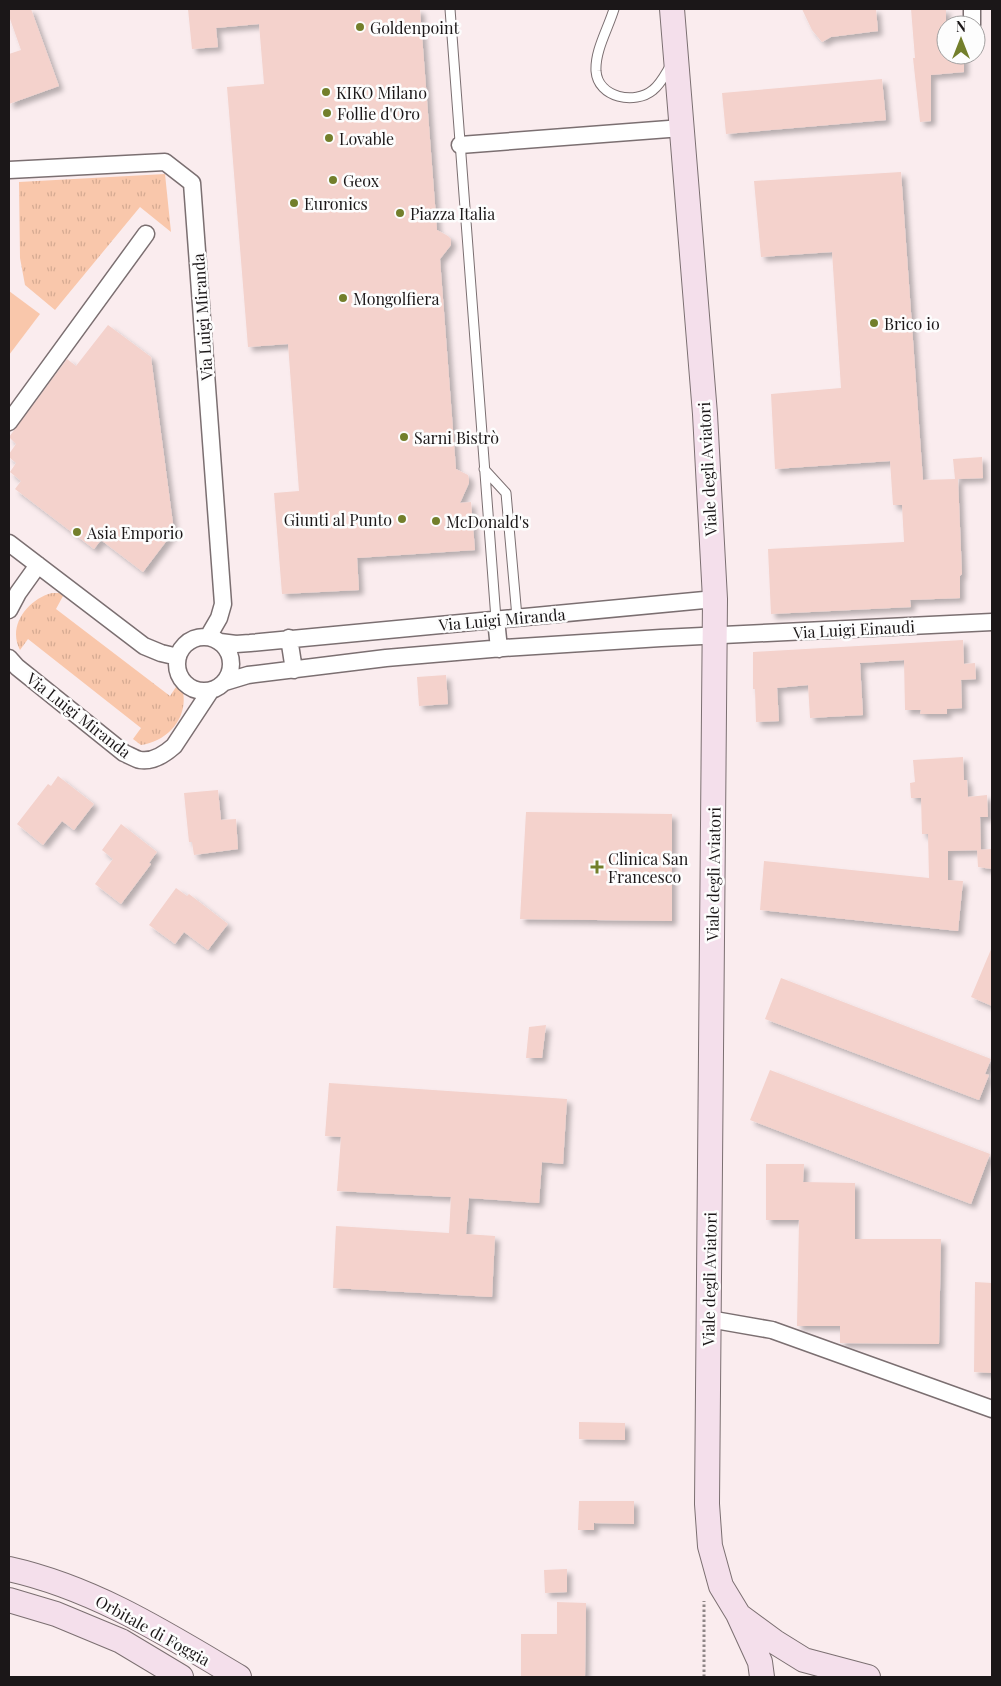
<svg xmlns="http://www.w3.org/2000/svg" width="1001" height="1686" viewBox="0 0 1001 1686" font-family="'Playfair Display',serif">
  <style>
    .grass { fill: url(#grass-tufts) }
    .park { fill: #f9c7ab }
    .building { fill: #f4d2cc; filter: url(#shadow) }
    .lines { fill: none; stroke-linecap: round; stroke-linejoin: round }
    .service-casing { stroke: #7b6f71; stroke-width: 11 }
    .minor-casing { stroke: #7b6f71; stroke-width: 19 }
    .secondary-casing { stroke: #7b6f71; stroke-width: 26 }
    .path { stroke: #8e8586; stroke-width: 3; stroke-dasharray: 2.5 2.5; stroke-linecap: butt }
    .service { stroke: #fff; stroke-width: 9 }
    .minor { stroke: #fff; stroke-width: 16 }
    .secondary { stroke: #f4dfeb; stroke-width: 24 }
    .poi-dot { fill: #737f2b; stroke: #fdfdfd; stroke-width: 2 }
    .labels { text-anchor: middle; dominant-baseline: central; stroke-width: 5; stroke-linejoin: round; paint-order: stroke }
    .poi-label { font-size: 16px; fill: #1b1718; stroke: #fdfdfd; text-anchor: start }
    .street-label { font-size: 16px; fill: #1b1718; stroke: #fdfdfd }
  </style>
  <defs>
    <pattern id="grass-tufts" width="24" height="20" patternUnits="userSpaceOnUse" patternTransform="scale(1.25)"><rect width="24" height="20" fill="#f9c7ab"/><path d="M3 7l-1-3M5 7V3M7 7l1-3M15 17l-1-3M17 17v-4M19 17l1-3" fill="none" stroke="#d5aa92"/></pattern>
    <filter id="shadow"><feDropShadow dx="4.5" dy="4.5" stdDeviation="2.5" flood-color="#0004"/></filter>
  </defs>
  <rect width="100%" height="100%" fill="#faecee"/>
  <path class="grass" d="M 165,174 L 171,232 L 140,207 L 55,310 L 25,285 L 20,258 L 19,182 Z
    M 52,593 L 59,593 L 63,596 L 56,609 L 170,696 L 176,687 L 182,688 C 190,716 169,741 141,745 L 133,739 L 141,728 L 28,639 L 20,650 C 7,626 28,599 52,593 Z"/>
  <path class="park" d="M 9,291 L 40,314 L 9,355 Z"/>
  <path class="building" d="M 9,9 L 31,9 L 59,86 L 9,104 L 9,54 L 21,50 L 9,16 Z
    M 188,9 L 420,9 L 437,230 L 448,236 L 451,239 L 451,245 L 440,259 L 456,469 L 468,475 L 469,479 L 469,483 L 460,503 L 471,502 L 475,550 L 357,558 L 359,590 L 282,594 L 274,493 L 299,491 L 288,344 L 248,347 L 227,87 L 264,84 L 259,24 L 216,28 L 218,47 L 192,49 Z
    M 802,9 L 876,9 L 878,31 L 831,37 L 822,42 L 812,30 Z
    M 911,9 L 946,9 L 946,55 L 964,55 L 964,72 L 931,75 L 931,121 L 920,122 L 913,58 L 915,58 Z
    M 882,79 L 886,120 L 726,134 L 722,93 Z
    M 901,172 L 923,480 L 955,479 L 953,459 L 982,457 L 983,478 L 958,479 L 962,574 L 960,576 L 960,598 L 910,600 L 911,607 L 771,614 L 768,549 L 904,542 L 902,505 L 893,505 L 890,461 L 775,469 L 771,394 L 841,388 L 832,252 L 761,257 L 754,181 Z
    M 108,325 L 151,357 L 174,531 L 143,572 L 101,540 L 94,549 L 15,489 L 21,481 L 10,472 L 16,463 L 9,457 L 9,454 L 16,444 L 9,437 L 67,359 L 76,366 Z
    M 963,640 L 964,664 L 975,663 L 976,679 L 961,680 L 962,708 L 947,709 L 947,714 L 920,714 L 921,710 L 905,710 L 904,660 L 860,663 L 863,715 L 810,718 L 808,685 L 777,688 L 779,721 L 756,722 L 755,689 L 753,689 L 753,652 Z
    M 446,675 L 448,704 L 419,706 L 417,677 Z
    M 963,757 L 964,780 L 967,780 L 968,797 L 987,795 L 988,817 L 980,817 L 981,850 L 948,851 L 948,880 L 963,881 L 958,931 L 760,910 L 764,861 L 929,878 L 928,834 L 922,834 L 921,798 L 911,798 L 910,783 L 915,782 L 913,760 Z
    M 58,776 L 94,804 L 74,830 L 62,821 L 43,845 L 17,824 L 48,784 L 51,786 Z
    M 218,790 L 221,820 L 236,819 L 238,849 L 194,855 L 192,842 L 189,842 L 184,793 Z
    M 526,812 L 672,814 L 672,921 L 520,919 Z
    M 121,824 L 157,852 L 149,863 L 151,864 L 121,904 L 95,884 L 113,859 L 102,850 Z
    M 992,849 L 992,869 L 978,867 L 977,850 Z
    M 176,888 L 187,896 L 189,894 L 228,924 L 208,950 L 184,932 L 175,944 L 149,925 Z
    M 992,947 L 992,1006 L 971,997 Z
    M 781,978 L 991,1059 L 985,1074 L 989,1075 L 979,1100 L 765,1019 Z
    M 546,1025 L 542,1058 L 526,1058 L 529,1027 Z
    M 770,1070 L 990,1154 L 971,1204 L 750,1120 Z
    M 329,1083 L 567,1099 L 563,1164 L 542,1162 L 539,1203 L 469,1198 L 466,1234 L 495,1236 L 492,1297 L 333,1288 L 336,1226 L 449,1233 L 451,1197 L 337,1191 L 341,1137 L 325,1136 Z
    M 766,1164 L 804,1164 L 803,1182 L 855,1183 L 855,1239 L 941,1239 L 939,1344 L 840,1343 L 840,1326 L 797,1326 L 799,1220 L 766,1220 Z
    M 975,1282 L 992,1283 L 992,1373 L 974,1372 Z
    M 579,1422 L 625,1423 L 625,1440 L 579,1439 Z
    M 579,1501 L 634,1501 L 634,1524 L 594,1523 L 594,1530 L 578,1530 Z
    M 567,1569 L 567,1592 L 545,1593 L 544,1570 Z
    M 557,1602 L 586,1603 L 585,1677 L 521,1677 L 521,1634 L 557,1634 Z"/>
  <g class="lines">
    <defs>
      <path id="service" d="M 450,9 L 496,619
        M 614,9 C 608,29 595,50 596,71 C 598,98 635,105 653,90 C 661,84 666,73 671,65
        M 484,469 L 506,493 L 517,617"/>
      <path id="minor" d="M 972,9 L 972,25
        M 460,145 L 682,128
        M 9,170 L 165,162 L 192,183 L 223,604 L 219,618 L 208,637
        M 9,422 L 146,234
        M 9,543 L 144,646 L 161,653 L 178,657
        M 9,610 L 18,593 L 38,565
        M 496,619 L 499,649
        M177 664a27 27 0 1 1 54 0a27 27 0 1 1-54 0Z
        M 289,638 L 294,670
        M 220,642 L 236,644 L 250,643 L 715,599
        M 9,658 L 17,667 L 124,753 C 129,755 135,759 140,760 C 152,762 165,754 174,746 L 211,690
        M 225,682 L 248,675 L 386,658 L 503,648 L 661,638 L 992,622
        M 709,1319 L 772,1330 L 992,1409"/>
      <path id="secondary" d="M 672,9 L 705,414 L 715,599 L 707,1504 L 710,1546 L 721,1586 L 738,1614 L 760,1662 L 762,1677
        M 9,1569 C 94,1588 165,1633 239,1677
        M 9,1600 L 56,1614 L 121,1641 L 181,1677
        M 741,1617 L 775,1642 L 804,1660 L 868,1677"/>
    </defs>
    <use href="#service" class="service-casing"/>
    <use href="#minor" class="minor-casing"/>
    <use href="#secondary" class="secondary-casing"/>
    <path class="path" d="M 704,1677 L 704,1601"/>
    <use href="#service" class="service"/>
    <use href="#minor" class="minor"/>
    <use href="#secondary" class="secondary"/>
  </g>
  <g class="poi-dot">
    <circle cx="360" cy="27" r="5"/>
    <circle cx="326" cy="92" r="5"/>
    <circle cx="327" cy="113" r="5"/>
    <circle cx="329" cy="138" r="5"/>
    <circle cx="333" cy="180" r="5"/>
    <circle cx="294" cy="203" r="5"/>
    <circle cx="400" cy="213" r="5"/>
    <circle cx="343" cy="298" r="5"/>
    <circle cx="874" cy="323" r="5"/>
    <circle cx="404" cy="437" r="5"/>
    <circle cx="402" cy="519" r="5"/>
    <circle cx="436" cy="521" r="5"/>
    <circle cx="77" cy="532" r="5"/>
    <path d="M594.5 859.5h5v5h5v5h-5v5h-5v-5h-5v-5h5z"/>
  </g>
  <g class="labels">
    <g class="poi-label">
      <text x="370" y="27">Goldenpoint</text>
      <text x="336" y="92">KIKO Milano</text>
      <text x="337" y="113">Follie d'Oro</text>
      <text x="339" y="138">Lovable</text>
      <text x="343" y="180">Geox</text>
      <text x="304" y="203">Euronics</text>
      <text x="410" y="213">Piazza Italia</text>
      <text x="353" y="298">Mongolfiera</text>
      <text x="884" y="323">Brico io</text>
      <text x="414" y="437">Sarni Bistrò</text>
      <text x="392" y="519" text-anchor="end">Giunti al Punto</text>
      <text x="446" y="521">McDonald's</text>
      <text x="87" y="532">Asia Emporio</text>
      <text x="608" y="858">Clinica San<tspan x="608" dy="18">Francesco</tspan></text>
    </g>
    <g class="street-label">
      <text transform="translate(202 317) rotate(-94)">Via Luigi Miranda</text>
      <text transform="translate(707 469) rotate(-93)">Viale degli Aviatori</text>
      <text transform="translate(502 619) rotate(-5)">Via Luigi Miranda</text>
      <text transform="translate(854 629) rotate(-3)">Via Luigi Einaudi</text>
      <text transform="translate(79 715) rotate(38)">Via Luigi Miranda</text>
      <text transform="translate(713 874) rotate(-89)">Viale degli Aviatori</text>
      <text transform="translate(709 1279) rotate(-89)">Viale degli Aviatori</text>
      <text transform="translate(153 1630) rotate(29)">Orbitale di Foggia</text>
    </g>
  </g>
  <rect width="1001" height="1686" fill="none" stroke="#1b1718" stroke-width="20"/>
  <g transform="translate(961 40)"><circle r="24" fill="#fdfdfd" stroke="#a3a1a1"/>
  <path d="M0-4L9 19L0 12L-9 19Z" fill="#737f2b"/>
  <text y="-8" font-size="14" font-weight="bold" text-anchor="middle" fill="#1b1718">N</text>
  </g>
</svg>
